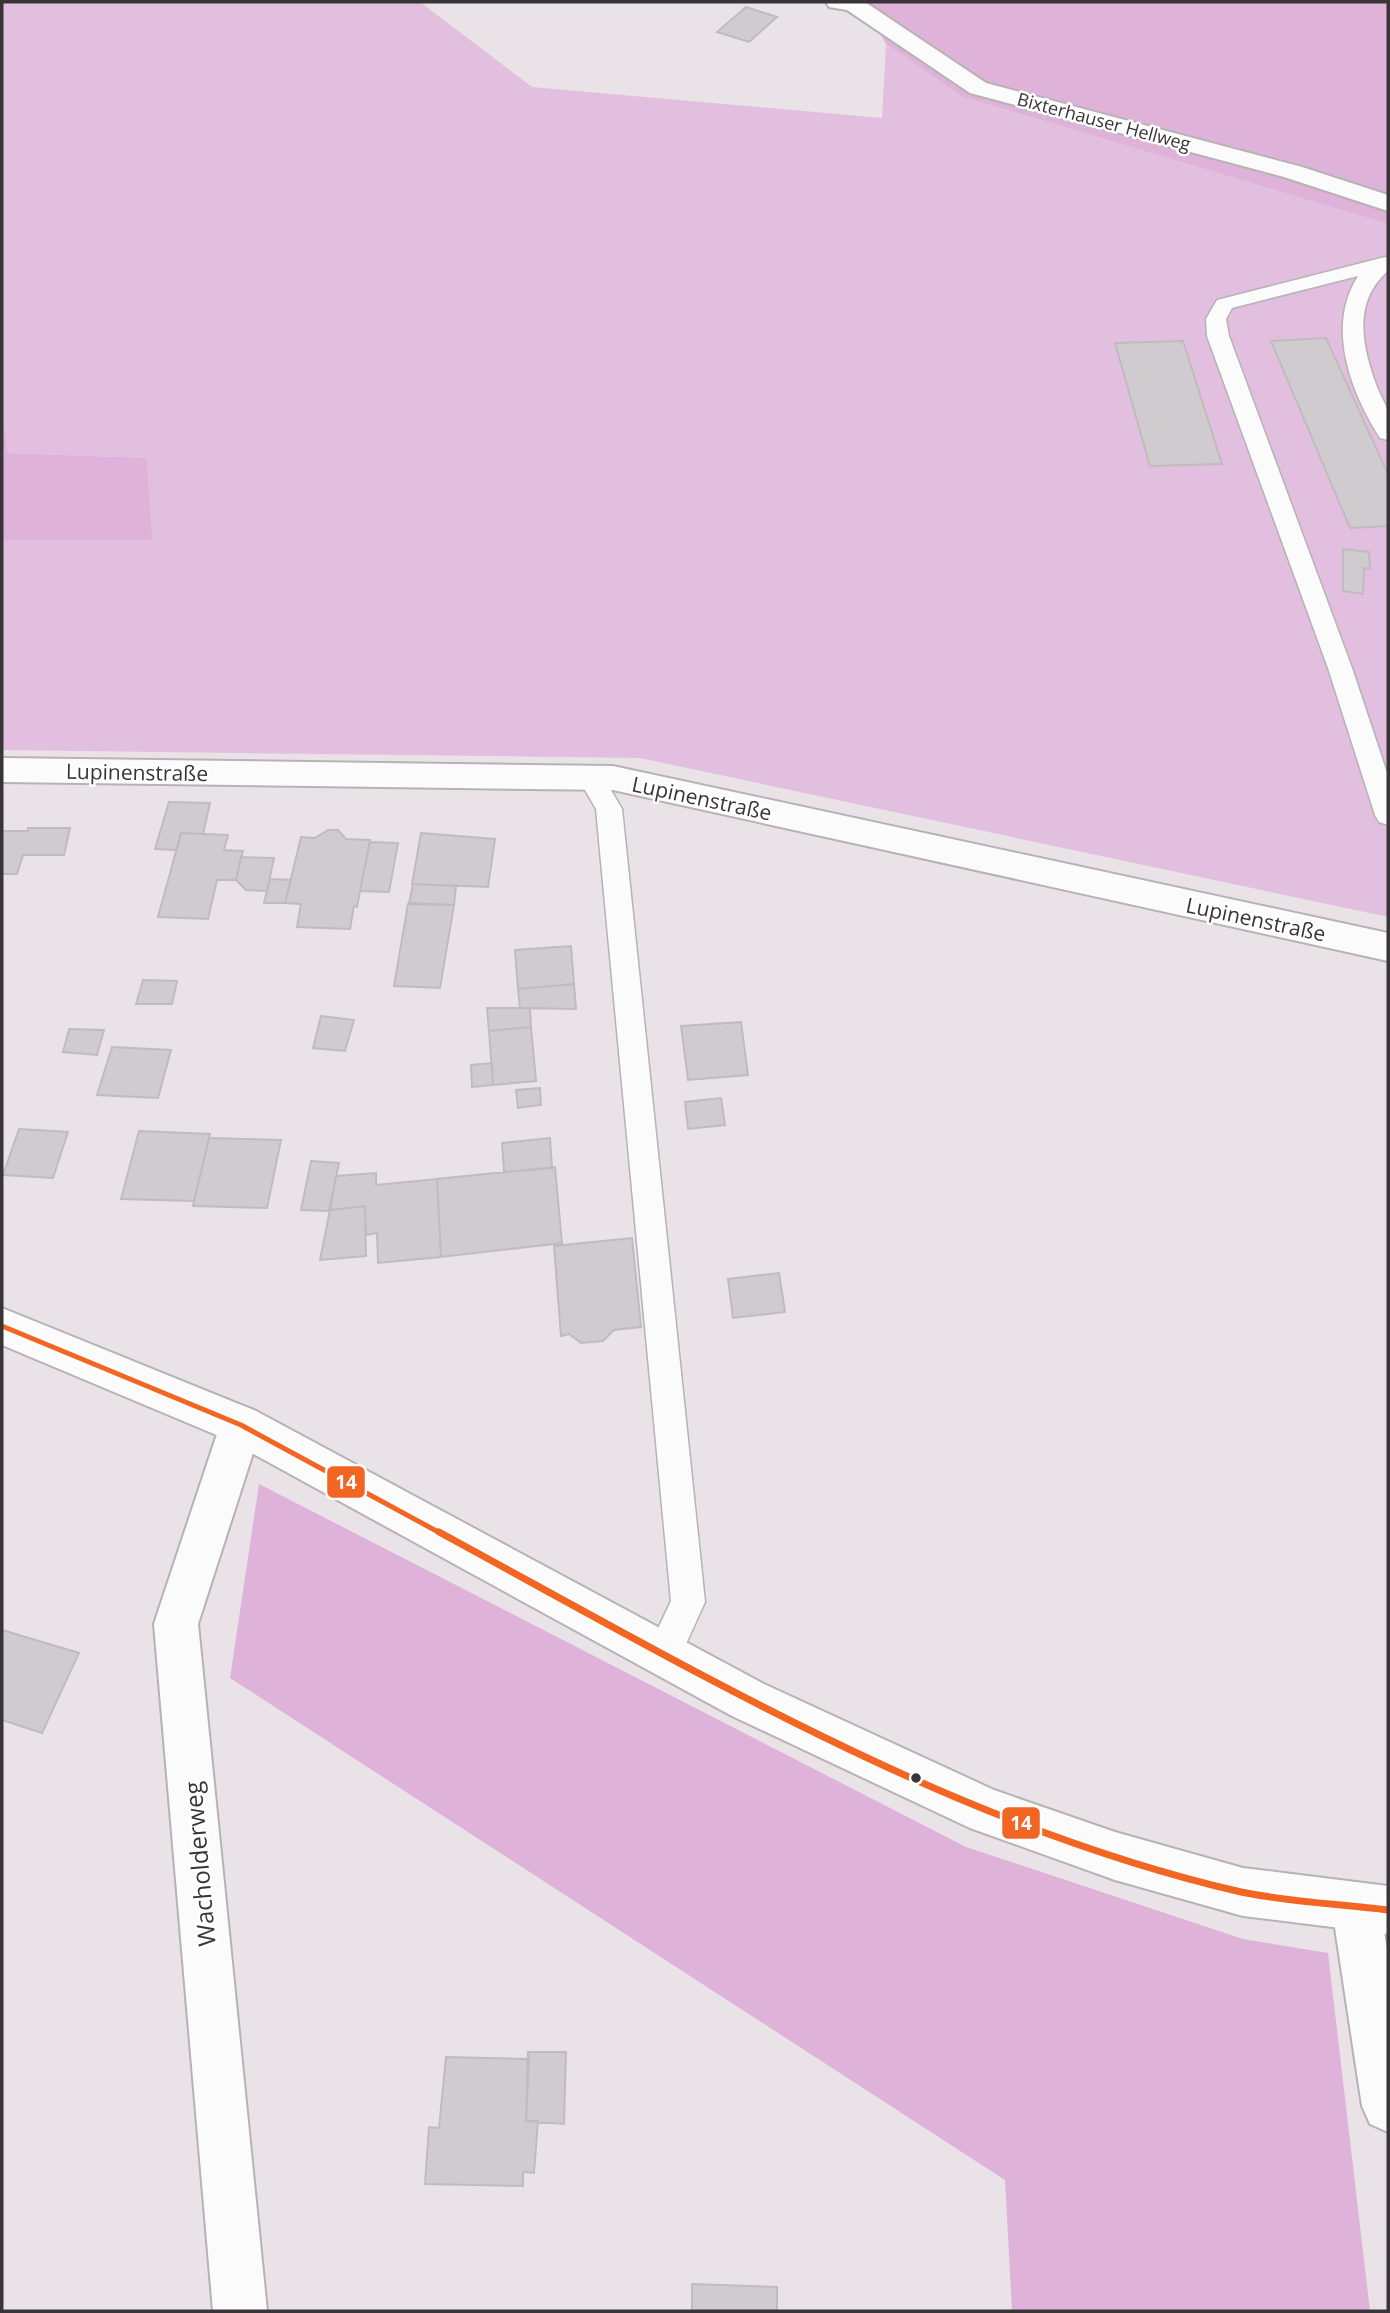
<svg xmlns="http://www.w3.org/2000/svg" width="1390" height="2313" viewBox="0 0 1390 2313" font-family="'Open Sans',sans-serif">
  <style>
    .green { fill: #e2bfde }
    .forest { fill: #dfb2da }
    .building { fill: #cfcbcf; stroke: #c0bbbf; stroke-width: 2 }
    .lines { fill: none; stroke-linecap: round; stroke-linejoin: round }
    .service-casing { stroke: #b6b2b5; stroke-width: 3 }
    .minor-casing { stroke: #b6b2b5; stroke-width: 4 }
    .tertiary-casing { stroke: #b6b2b5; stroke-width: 4 }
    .service { fill: #fcfbfc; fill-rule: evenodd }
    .minor { fill: #fcfbfc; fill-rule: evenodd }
    .tertiary { fill: #fcfbfc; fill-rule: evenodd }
    .bus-1-far1-casing { stroke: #fff; stroke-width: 10 }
    .bus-1-casing { stroke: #fff; stroke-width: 12 }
    .bus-1-far1 { stroke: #f26522; stroke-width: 5 }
    .bus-1 { stroke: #f26522; stroke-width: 7 }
    .bus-dot { fill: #393438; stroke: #fff; stroke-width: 2.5 }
    .labels { text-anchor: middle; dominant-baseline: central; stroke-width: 5; stroke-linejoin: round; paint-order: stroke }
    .far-street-label { font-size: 18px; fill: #393438; stroke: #fff }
    .street-label { font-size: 21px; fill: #393438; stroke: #fff }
    .near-street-label { font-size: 24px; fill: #393438; stroke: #fff }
    .line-badge { stroke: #fff; stroke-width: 2.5 }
    .badge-label { font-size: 19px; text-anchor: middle; font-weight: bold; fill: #fff }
  </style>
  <rect width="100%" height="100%" fill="#e9e3e8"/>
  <path class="green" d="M 2,2 L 420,2 L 532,87 L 882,118 L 886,44 L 963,97 L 1388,224 L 1388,917 L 640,758 L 2,750 L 2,540 L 151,540 L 147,458 L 8,453 L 2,411 Z"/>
  <path class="forest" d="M 864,2 L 1388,2 L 1388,224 L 963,97 L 886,44 Z
    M 2,411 L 8,453 L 147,458 L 152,540 L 2,540 Z
    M 259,1484 L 966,1847 L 1243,1939 L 1328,1953 L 1370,2311 L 1012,2311 L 1005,2180 L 230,1678 Z"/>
  <path class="building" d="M 746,7 L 777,17 L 749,42 L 717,32 Z
    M 1326,338 L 1388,474 L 1388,526 L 1350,528 L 1271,341 Z
    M 1183,341 L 1222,464 L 1150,466 L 1115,343 Z
    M 1343,549 L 1369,552 L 1370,569 L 1364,568 L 1363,594 L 1343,591 Z
    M 169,802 L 210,803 L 203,834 L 181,833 L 177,850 L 155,849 Z
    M 28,828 L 70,828 L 64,855 L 23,855 L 17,874 L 2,874 L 2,831 L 28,831 Z
    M 328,830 L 338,830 L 346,839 L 370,840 L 357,907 L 354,906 L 350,929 L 297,927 L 301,904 L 285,903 L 301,837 L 315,838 Z
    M 181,833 L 228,835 L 224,850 L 243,851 L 236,880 L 217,880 L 208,919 L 158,917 Z
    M 421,833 L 495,839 L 488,887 L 412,884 Z
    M 370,842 L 398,843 L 389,892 L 360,891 Z
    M 241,857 L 274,858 L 267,891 L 246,890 L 236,880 Z
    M 270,879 L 291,880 L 285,903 L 264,903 Z
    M 413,884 L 456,886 L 454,905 L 409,903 Z
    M 408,904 L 454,905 L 440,988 L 394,986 Z
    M 571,946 L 574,984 L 518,989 L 515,950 Z
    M 143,980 L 177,981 L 172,1004 L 136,1004 Z
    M 574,984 L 576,1009 L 520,1008 L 518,989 Z
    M 487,1008 L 530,1008 L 531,1027 L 489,1031 Z
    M 321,1016 L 354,1020 L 345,1051 L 313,1048 Z
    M 741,1022 L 748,1075 L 688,1080 L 681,1026 Z
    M 531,1027 L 536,1081 L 493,1085 L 489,1031 Z
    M 69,1029 L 104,1030 L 97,1055 L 63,1052 Z
    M 112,1047 L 171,1050 L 158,1098 L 97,1095 Z
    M 492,1063 L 493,1085 L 472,1087 L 471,1065 Z
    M 540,1088 L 541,1105 L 518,1108 L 516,1090 Z
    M 721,1098 L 725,1125 L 688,1129 L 685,1102 Z
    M 19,1129 L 68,1132 L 53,1178 L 3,1175 Z
    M 139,1131 L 210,1134 L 194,1201 L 121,1199 Z
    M 209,1138 L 281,1140 L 267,1208 L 193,1206 Z
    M 550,1138 L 552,1168 L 504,1172 L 502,1143 Z
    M 311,1161 L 339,1163 L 329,1211 L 301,1210 Z
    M 555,1167 L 562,1243 L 441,1257 L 437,1179 Z
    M 376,1173 L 376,1185 L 437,1179 L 441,1257 L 378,1263 L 377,1233 L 366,1235 L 365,1206 L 330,1210 L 336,1176 Z
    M 365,1206 L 366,1256 L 320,1260 L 330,1210 Z
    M 632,1238 L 641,1327 L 614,1330 L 603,1341 L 581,1343 L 569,1334 L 561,1336 L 554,1246 Z
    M 779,1273 L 785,1312 L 733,1318 L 728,1279 Z
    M 2,1630 L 79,1653 L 42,1733 L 2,1720 Z
    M 528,2052 L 566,2052 L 564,2124 L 526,2121 Z
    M 446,2057 L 529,2059 L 526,2121 L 538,2121 L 534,2173 L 523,2172 L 523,2186 L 425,2184 L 429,2127 L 439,2128 Z
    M 692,2284 L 777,2287 L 777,2311 L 692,2311 Z"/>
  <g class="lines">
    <defs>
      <path id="service" d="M 1385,257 L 1388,258 L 1388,271 C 1352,302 1362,347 1377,387 C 1380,395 1386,404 1388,412 C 1390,421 1388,431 1388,440 L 1380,438 C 1350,391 1326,326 1358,276 L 1232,308 L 1226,319 L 1229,336 L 1352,668 L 1388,776 L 1388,825 L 1379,822 L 1375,815 L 1328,668 L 1207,336 L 1206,319 L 1217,300 Z
        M 591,768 L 600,771 L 622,809 L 705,1602 L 676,1666 L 664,1672 L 652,1666 L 646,1654 L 671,1601 L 596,809 L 578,778 L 582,771 Z"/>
      <path id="minor" d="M 826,2 L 865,2 L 986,83 L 1302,167 L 1388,195 L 1388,211 L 1284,177 L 970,93 L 847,10 L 829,7 Z
        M 2,758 L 613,766 L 1388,933 L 1388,961 L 613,790 L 2,782 Z
        M 241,1405 L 256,1411 L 262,1425 L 198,1624 L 267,2311 L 213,2311 L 154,1624 L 220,1425 L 226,1411 Z
        M 1356,1884 L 1373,1891 L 1380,1908 L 1388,1955 L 1388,2132 L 1370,2124 L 1362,2106 L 1332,1908 L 1339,1891 Z"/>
      <path id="tertiary" d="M 2,1308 L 256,1411 L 764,1684 L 994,1790 L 1115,1832 L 1243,1868 L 1388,1886 L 1388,1934 L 1243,1916 L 1115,1880 L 970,1828 L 732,1716 L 226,1439 L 2,1345 Z"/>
    </defs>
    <use href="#service" class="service-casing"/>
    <use href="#minor" class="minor-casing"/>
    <use href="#tertiary" class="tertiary-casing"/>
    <use href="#service" class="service"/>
    <use href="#minor" class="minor"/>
    <use href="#tertiary" class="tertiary"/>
    <defs>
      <path id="bus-1-far1" d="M 2,1326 L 241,1425 L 442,1534"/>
      <path id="bus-1" d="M 439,1532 C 695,1671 954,1826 1241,1892 C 1289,1902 1340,1904 1388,1910"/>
    </defs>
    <use href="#bus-1-far1" class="bus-1-far1-casing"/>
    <use href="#bus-1" class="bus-1-casing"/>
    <use href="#bus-1-far1" class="bus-1-far1"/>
    <use href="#bus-1" class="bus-1"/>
  </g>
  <circle class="bus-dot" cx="916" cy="1778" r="6"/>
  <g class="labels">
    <g class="far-street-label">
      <text transform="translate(1104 121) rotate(15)">Bixterhauser Hellweg</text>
    </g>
    <g class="street-label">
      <text transform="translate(137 772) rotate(1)">Lupinenstraße</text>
      <text transform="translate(702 798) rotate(12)">Lupinenstraße</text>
      <text transform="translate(1256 919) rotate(12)">Lupinenstraße</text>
    </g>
    <g class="near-street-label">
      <text transform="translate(199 1864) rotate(-95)">Wacholderweg</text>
    </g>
  </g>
  <g class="line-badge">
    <rect x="326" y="1465" width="40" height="34" rx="7" fill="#f26522"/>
    <rect x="1001" y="1806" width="40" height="34" rx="7" fill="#f26522"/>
  </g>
  <g class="badge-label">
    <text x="346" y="1489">14</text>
    <text x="1021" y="1830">14</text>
  </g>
  <rect width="1390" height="2313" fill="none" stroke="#393438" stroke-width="7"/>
</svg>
